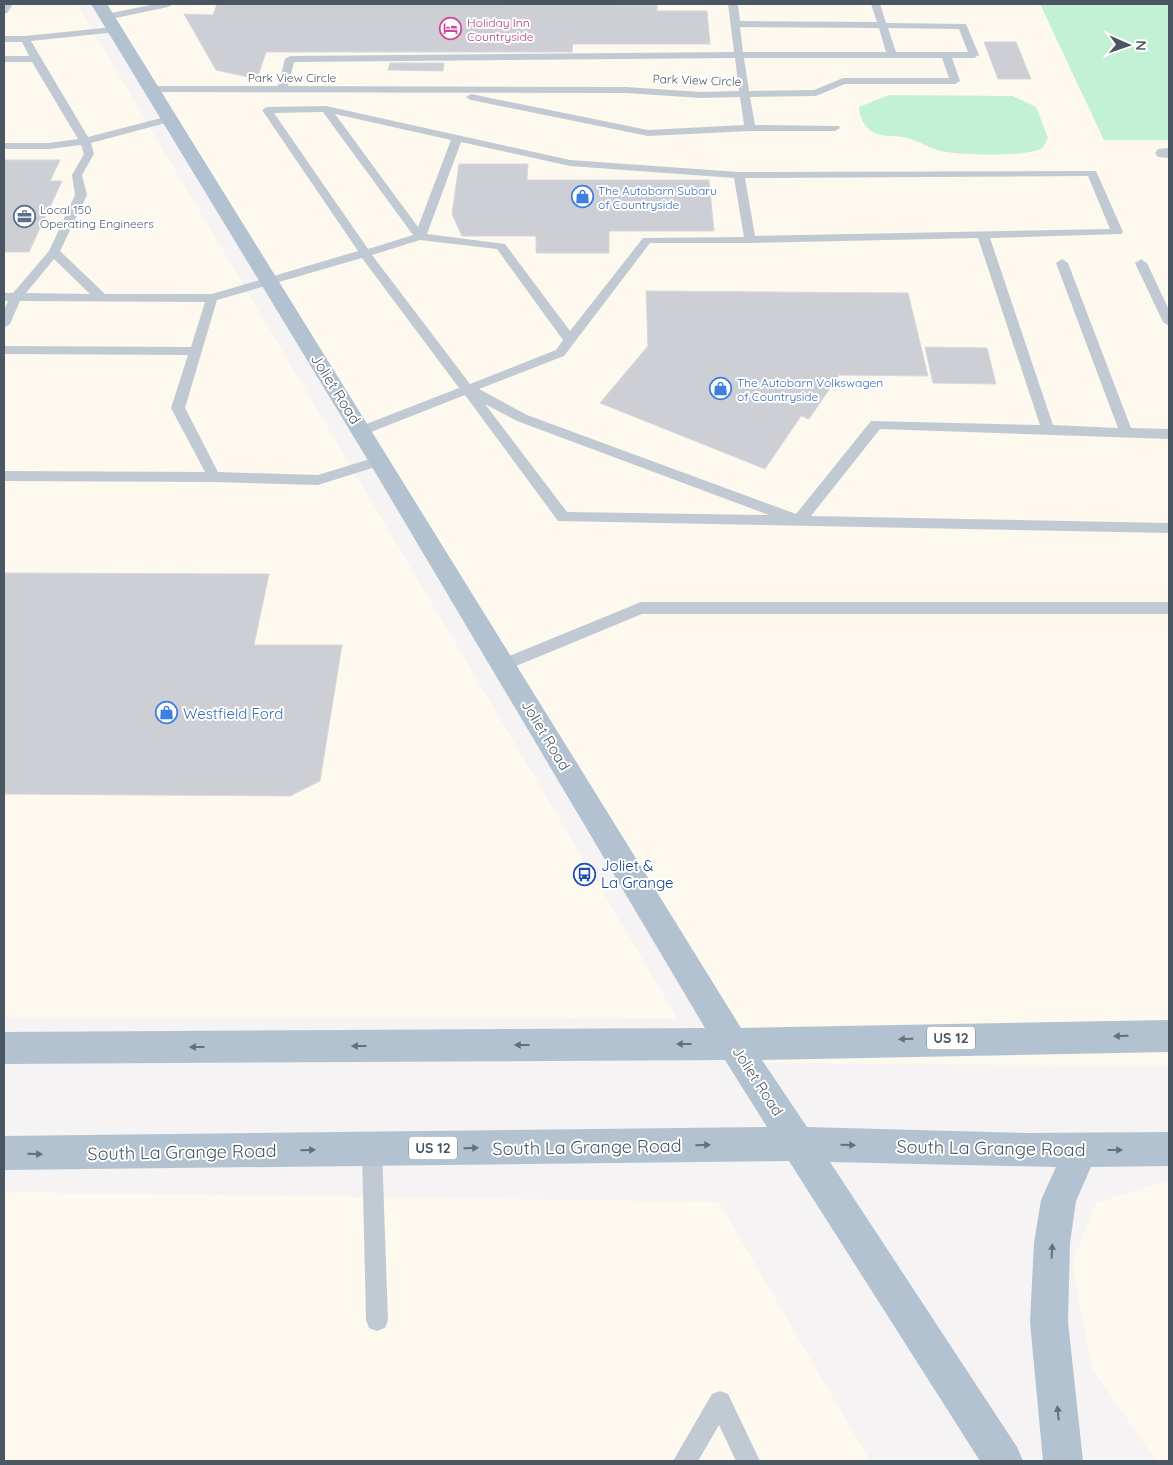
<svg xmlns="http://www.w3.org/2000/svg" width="1173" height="1465" viewBox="0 0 1173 1465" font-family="Quicksand,sans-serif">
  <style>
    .commercial { fill: #fdf9ef }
    .green { fill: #c3f1d5 }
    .building { fill: #cdcfd5; stroke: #d7d9de }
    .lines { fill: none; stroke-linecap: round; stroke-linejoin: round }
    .service { fill: #c1cad2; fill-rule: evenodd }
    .minor { fill: #c1cad2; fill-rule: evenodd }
    .primary { fill: #b3c2d1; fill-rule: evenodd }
    .oneway { fill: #64717d }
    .labels { text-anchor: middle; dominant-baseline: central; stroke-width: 4; stroke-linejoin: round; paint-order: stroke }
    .far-hotel-label { font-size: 12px; fill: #b23c85; stroke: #fff; text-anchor: start }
    .far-street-label { font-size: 12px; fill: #4a5661; stroke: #fff }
    .far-shop-label { font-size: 12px; fill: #366cbe; stroke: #fff; text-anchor: start }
    .far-service-label { font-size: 12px; fill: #4e5e75; stroke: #fff; text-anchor: start }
    .shield { fill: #fff; stroke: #808990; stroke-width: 1 }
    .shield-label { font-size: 14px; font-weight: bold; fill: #4a5661 }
    .street-label { font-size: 15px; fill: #4a5661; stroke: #fff }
    .shop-label { font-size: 15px; fill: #366cbe; stroke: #fff; text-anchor: start }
    .transit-label { font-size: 15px; fill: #164399; stroke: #fff; text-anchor: start }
    .near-street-label { font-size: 18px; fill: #4a5661; stroke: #fff }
  </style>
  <rect width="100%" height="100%" fill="#f5f3f3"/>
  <path class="commercial" d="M 4,4 L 77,4 L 678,1019 L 4,1018 Z
    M 104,4 L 1040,4 L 1104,140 L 1169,140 L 1169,1066 L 763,1063 Z
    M 1169,1180 L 1169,1461 L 1156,1461 L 1092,1368 L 1072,1262 L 1096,1203 Z
    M 4,1192 L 719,1202 L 870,1461 L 4,1461 Z"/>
  <path class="green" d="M 1040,4 L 1169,4 L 1169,140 L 1104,140 Z
    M 889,95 L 1013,96 L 1036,107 L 1048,138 C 1046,141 1044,146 1042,148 C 1030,157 963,155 947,152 C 931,150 918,140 904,137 C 892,135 880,138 870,130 C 863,124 859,116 859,107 Z"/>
  <path class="building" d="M 217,4 L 657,5 L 657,11 L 707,11 L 710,44 L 573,44 L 572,52 L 266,52 L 257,79 L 216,70 L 184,14 L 213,15 Z
    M 984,42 L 1016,42 L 1031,79 L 998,79 Z
    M 390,63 L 444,63 L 443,71 L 388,70 Z
    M 4,160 L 60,160 L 50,181 L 62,181 L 29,252 L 4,252 Z
    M 459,164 L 528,164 L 527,180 L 709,180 L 714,231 L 609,231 L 609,253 L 536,253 L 536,236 L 462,236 L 452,214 Z
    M 646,291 L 908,293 L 928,376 L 839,375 L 809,419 L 801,416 L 765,469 L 600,403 L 648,346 Z
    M 925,347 L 987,348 L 996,384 L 933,383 Z
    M 4,573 L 269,574 L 254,645 L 342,645 L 320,781 L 290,796 L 4,794 Z"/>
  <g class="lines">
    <path class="service" d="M 4,4 L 13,4 L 7,13 L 4,14 Z
      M 156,4 L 173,4 L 168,7 L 106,20 L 101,17 L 106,14 Z
      M 728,4 L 738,4 L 740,21 L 877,22 L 871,4 L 880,4 L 886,23 L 966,24 L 979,55 L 974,58 L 952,58 L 960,81 L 955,84 L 845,84 L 816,96 L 750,97 L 755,125 L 839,126 L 840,128 L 835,131 L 750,131 L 648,136 L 471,100 L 466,97 L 471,94 L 648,130 L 744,125 L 740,97 L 701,98 L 626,93 L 151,92 L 146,89 L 151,86 L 278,86 L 285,59 L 290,56 L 734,52 ZM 740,27 L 879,28 L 886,52 L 743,52 ZM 888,28 L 959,29 L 968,52 L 896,52 ZM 735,58 L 739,91 L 701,92 L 626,87 L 288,86 L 294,62 ZM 744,58 L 942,58 L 949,78 L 843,78 L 814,90 L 749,91 Z
      M 114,27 L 119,30 L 117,32 L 31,41 L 88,137 L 169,116 L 174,119 L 173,121 L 91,143 L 94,154 L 82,175 L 87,195 L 60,251 L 105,294 L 212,294 L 358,251 L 262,110 L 267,107 L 326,106 L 570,160 L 739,172 L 1096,171 L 1123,232 L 1121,234 L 990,238 L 1053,425 L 1118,428 L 1056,263 L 1062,259 L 1068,263 L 1131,428 L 1169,429 L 1169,439 L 880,429 L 811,516 L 1169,523 L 1169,533 L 558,521 L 465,395 L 366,434 L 356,434 L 354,431 L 356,428 L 459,388 L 362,258 L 217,300 L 185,408 L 218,472 L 318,475 L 380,456 L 385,458 L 387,461 L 385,464 L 318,485 L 214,482 L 4,481 L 4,471 L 205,472 L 171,408 L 188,355 L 4,354 L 4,346 L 191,347 L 205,302 L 20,301 L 10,324 L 4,328 L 4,311 L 8,301 L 4,301 L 4,293 L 13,293 L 49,251 L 75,195 L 72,175 L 84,154 L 81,145 L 49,149 L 4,149 L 4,143 L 49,143 L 78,139 L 32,62 L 4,62 L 4,56 L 29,56 L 22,42 L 4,42 L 4,36 L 25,36 ZM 323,112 L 413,235 L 368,249 L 274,113 ZM 335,114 L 451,140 L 418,227 ZM 461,142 L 570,166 L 734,178 L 744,237 L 643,238 L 570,331 L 505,244 L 427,234 ZM 1088,176 L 1110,229 L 755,236 L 745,178 ZM 978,238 L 1040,425 L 871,421 L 796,514 L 527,415 L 479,389 L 564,356 L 650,243 L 750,243 ZM 420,240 L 497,249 L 563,340 L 556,350 L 470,384 L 372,255 ZM 54,259 L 90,294 L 26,293 ZM 485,404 L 517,421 L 769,515 L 567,512 Z
      M 1141,259 L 1147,263 L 1169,310 L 1169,326 L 1163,322 L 1135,263 Z
      M 641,602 L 1169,602 L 1169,614 L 642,614 L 509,669 L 503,671 L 497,669 L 495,665 L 497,661 Z
      M 372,1139 L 379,1142 L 382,1149 L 388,1320 L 385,1328 L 377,1331 L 369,1328 L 366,1320 L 362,1149 L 365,1142 Z
      M 720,1391 L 728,1394 L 760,1461 L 736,1461 L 719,1425 L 698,1461 L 673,1461 L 712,1394 Z"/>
    <path class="minor" d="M 1169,148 L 1169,158 L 1158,157 L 1155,153 L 1158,149 Z"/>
    <path class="primary" d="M 91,4 L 107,4 L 741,1028 L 1169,1020 L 1169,1052 L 762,1060 L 807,1127 L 1026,1133 L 1169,1132 L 1169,1166 L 1091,1167 L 1076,1201 L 1070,1243 L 1068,1322 L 1083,1461 L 1043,1461 L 1030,1322 L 1034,1243 L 1041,1200 L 1056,1167 L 830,1162 L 1017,1447 L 1023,1461 L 980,1461 L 789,1161 L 4,1170 L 4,1136 L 767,1127 L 725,1060 L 4,1064 L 4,1032 L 705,1028 L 372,467 Z"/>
  </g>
  <defs><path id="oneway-solid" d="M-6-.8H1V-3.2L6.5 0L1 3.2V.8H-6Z" transform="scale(1.25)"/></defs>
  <g class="oneway">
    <use href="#oneway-solid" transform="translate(1121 1036) rotate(179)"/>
    <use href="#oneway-solid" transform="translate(906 1039) rotate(179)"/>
    <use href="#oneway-solid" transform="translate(684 1044) rotate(180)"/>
    <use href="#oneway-solid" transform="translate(522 1045) rotate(180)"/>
    <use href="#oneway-solid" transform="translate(359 1046) rotate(180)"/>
    <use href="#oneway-solid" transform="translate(197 1047) rotate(180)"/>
    <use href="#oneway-solid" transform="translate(703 1145) rotate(-1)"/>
    <use href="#oneway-solid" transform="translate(848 1145) rotate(1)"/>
    <use href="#oneway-solid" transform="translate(471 1148) rotate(-1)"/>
    <use href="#oneway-solid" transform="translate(308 1150) rotate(-1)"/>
    <use href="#oneway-solid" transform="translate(1115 1150)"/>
    <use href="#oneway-solid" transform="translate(35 1154) rotate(1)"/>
    <use href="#oneway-solid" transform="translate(1052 1251) rotate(-87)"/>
    <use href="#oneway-solid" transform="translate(1058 1413) rotate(-96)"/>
  </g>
  <defs>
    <symbol id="hotel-ring" viewBox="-11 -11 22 22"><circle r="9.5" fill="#fff" stroke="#d1479c" stroke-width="1.5"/><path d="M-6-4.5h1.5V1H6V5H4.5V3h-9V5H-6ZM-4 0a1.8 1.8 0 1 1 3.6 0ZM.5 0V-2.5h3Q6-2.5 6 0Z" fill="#d1479c"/></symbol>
    <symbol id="shop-ring" viewBox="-11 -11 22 22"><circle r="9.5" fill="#fff" stroke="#3f7fe0" stroke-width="1.5"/><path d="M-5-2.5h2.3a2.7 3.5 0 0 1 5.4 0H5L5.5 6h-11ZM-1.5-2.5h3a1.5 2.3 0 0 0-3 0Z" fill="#3f7fe0"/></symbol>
    <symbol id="office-ring" viewBox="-11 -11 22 22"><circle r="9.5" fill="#fff" stroke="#5c6f8a" stroke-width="1.5"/><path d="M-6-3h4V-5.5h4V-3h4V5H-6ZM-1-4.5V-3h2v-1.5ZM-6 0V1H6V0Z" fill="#5c6f8a"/></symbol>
    <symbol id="bus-ring" viewBox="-11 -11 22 22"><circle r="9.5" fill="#fff" stroke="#1a4fb4" stroke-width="1.5"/><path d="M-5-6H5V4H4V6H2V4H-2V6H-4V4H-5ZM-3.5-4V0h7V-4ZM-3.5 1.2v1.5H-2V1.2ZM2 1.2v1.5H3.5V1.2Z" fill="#1a4fb4"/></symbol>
  </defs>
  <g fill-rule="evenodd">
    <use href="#hotel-ring" x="438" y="16" width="25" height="25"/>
    <use href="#shop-ring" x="570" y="184" width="25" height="25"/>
    <use href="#office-ring" x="12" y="204" width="25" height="25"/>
    <use href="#shop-ring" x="708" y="376" width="25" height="25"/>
    <use href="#shop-ring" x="154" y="700" width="25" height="25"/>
    <use href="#bus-ring" x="572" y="862" width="25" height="25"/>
  </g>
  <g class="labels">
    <g class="far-hotel-label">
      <text x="467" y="22">Holiday Inn<tspan x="467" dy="14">Countryside</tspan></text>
    </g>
    <g class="far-street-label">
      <text x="292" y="77">Park View Circle</text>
      <text transform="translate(697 80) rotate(2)">Park View Circle</text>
    </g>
    <g class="far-shop-label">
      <text x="598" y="190">The Autobarn Subaru<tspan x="598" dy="14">of Countryside</tspan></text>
      <text x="737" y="382">The Autobarn Volkswagen<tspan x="737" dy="14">of Countryside</tspan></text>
    </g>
    <g class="far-service-label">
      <text x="40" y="209">Local 150<tspan x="40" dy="14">Operating Engineers</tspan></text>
    </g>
    <g class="shield">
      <rect x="927" y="1026.5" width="48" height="23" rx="4"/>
      <rect x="409" y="1136.5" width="48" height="23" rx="4"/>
    </g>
    <g class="shield-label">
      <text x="951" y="1038">US 12</text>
      <text x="433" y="1148">US 12</text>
    </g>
    <g class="street-label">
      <text transform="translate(336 389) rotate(58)">Joliet Road</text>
      <text transform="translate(546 735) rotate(59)">Joliet Road</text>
      <text transform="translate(758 1081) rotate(57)">Joliet Road</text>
    </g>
    <g class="shop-label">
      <text x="183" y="713">Westfield Ford</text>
    </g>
    <g class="transit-label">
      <text x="601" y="865">Joliet &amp;<tspan x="601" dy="17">La Grange</tspan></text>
    </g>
    <g class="near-street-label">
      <text transform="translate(587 1147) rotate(-1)">South La Grange Road</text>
      <text transform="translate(991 1148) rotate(1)">South La Grange Road</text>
      <text transform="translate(182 1152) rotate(-1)">South La Grange Road</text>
    </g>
  </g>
  <rect width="1173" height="1465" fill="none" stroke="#4a5661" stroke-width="10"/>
  <g transform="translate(1128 45) rotate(92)" stroke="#ffffff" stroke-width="4" paint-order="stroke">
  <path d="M0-4L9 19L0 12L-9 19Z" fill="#4a5661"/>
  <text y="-8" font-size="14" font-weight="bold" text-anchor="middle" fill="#4a5661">N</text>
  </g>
</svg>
